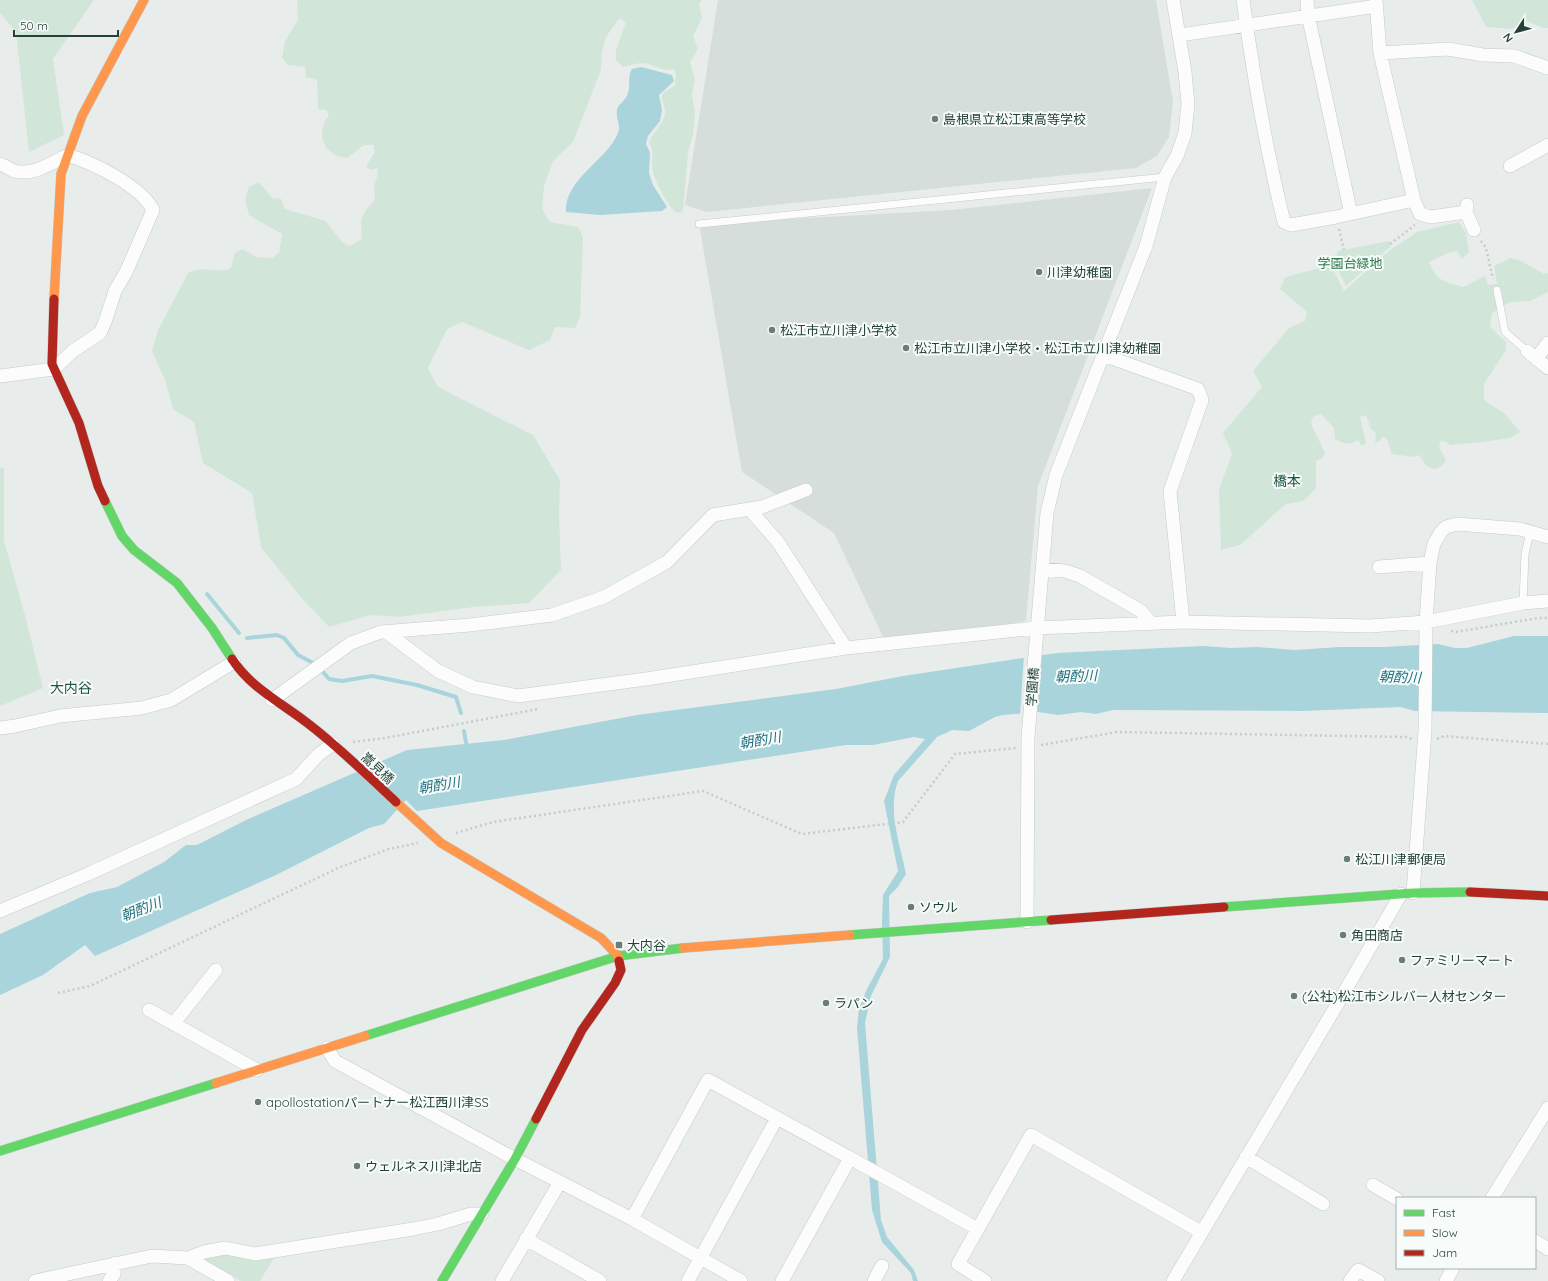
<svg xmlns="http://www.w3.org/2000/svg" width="1548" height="1281" viewBox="0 0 1548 1281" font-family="Quicksand,'Noto Sans JP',sans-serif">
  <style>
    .built { fill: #d6dedb }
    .green { fill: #d1e6d8 }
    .water { fill: #a9d4db }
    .pier { fill: #e8edeb }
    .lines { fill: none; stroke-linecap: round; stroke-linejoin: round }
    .stream { stroke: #a9d4db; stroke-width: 4 }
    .lane-casing { stroke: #c5cac8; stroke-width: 8 }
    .street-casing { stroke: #c5cac8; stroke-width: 14 }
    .fast-casing { stroke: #c3cbc8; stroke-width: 10 }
    .slow-casing { stroke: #c3cbc8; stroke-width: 10 }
    .jam-casing { stroke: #c3cbc8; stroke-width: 10 }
    .path { stroke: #c3ccca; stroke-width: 2.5; stroke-dasharray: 2 3; stroke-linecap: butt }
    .lane { stroke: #fcfcfc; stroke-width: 7 }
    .street { stroke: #fcfcfc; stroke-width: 13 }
    .fast { stroke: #63d668; stroke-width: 9 }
    .slow { stroke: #ff974d; stroke-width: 9 }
    .jam { stroke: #b3261e; stroke-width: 9 }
    .poi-dot { fill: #697e78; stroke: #f7fbf9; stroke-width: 1.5 }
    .labels { text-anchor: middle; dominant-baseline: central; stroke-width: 4; stroke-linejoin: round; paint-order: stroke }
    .poi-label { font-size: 13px; fill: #24423a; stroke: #f7fbf9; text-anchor: start }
    .park-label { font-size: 13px; fill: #2d7a4b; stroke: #f7fbf9 }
    .street-label { font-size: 13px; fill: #24423a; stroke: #f7fbf9 }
    .neighbourhood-label { font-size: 14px; fill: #1f5548; stroke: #f7fbf9 }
    .water-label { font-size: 14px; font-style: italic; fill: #1c6f80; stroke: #f7fbf9 }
  </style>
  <rect width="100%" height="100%" fill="#e8edeb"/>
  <path class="built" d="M 718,0 L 1156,0 L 1173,101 L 1169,137 L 1157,156 L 1136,168 L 707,212 L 685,205 Z
    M 1152,188 L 1038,486 L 1026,621 L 886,643 L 834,533 L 742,472 L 699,224 L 951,210 Z"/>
  <path class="green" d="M 0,0 L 94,0 L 53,59 L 64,135 L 29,152 L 16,32 L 0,13 Z
    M 297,0 L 702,0 L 699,4 L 702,18 L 693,36 L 698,49 L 690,62 L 695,79 L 692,95 L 695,113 L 693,135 L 688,152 L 683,212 L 680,213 L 675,212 C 666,201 652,179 652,164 C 652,155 654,151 649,143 C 652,132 664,125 665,113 C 666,106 661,100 662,94 L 675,85 L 676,73 L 673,69 C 662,72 657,66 648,64 C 640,62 631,65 623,67 L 616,60 L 616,50 L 626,22 L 619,19 L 606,37 L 602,52 L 601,70 L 573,142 L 553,161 L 544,186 L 542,209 L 550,222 L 578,227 L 583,237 L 580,317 L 575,328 L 555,327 L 550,340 L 529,350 L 462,322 L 447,329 L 428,368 L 438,387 L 533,435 L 560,480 L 559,514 L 561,570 L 529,603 L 474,607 L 398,617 L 371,615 L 329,627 L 298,594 L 261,547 L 252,493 L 203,463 L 194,422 L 173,409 L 165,380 L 152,351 L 158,330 L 188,273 C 205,264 216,275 231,268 L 235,253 L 242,249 L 257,257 L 272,258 L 279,253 L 282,234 L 249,215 L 245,200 L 249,187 L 259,182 L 272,198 L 281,199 L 285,209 L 326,221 L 341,241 L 350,246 L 362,239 C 360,218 360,216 375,200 L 374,186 L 378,174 L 377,168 L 370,170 L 366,166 L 375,152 L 373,145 L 364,145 L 347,158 C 323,155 315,134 329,115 L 326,110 L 318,109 L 317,80 L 306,77 L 305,67 L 288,65 L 282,58 L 285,41 L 298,20 Z
    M 1472,0 L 1548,0 L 1548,28 L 1543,28 L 1524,20 L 1512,29 L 1486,27 Z
    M 1459,222 L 1466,233 L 1469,252 L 1462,259 L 1457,251 L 1450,252 L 1429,262 C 1437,282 1444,281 1463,287 L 1485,276 L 1488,285 L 1497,284 L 1494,266 L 1511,258 L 1521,261 L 1544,274 L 1548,273 L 1548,292 L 1530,301 L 1510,302 L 1492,313 L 1490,327 L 1506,342 L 1506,350 L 1484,384 L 1484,400 L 1505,414 L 1520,432 L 1510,438 L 1483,442 L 1451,445 L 1441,440 L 1439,446 L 1446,461 C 1435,476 1426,467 1419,455 L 1413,457 L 1392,454 L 1387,439 L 1383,437 L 1378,442 L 1375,442 L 1376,433 L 1371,429 L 1366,415 L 1360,417 L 1366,442 L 1364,445 L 1361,445 L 1358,440 C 1350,446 1343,444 1335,439 L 1334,428 L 1321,414 L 1313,417 L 1311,424 L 1325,453 L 1322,458 L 1316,461 L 1316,488 L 1304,501 L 1286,504 L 1240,545 L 1221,550 L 1219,489 L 1232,454 L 1223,433 L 1262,387 L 1253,371 L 1289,328 L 1305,321 L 1307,312 L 1280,289 L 1285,277 L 1331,265 L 1344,291 L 1389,251 L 1417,232 Z
    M 1389,241 L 1391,246 L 1346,286 L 1334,262 L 1338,251 Z
    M 4,467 L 4,541 L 26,619 L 43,688 L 0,706 L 0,468 Z
    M 222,1251 L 275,1256 L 260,1281 L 241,1281 L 207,1262 L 204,1258 Z"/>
  <path class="water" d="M 641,67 L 672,75 L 674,81 L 659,95 L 662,110 L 660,121 L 648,136 L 646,144 L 650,153 L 649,173 L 653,185 L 667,207 L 662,211 L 600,215 L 566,212 C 564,182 602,162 615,139 C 624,125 615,122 617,110 C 617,105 626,101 628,93 C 631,85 627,77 632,69 Z
    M 1514,636 L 1548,636 L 1548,713 L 1415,711 L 1400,707 L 1303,711 L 1113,710 L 1096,714 L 1081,712 L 1058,715 L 1038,712 L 1003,715 L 995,717 L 969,731 L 952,730 L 937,737 L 898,781 C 887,810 900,844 906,874 L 897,888 L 889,896 L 890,957 L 871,996 L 865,1023 L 881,1220 L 887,1237 L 914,1270 L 918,1281 L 913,1281 L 911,1273 L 882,1242 L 872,1210 L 857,1028 L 859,1009 L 866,991 L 883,959 L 882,922 L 883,895 L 898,871 L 884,801 L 894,775 L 925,739 L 914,737 L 873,745 L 846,745 L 417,811 L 406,800 L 384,824 L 369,828 L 276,875 L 95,956 L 85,945 L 43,975 L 0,995 L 0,934 L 90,893 L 117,887 L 164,862 L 186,845 L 197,845 L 246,820 L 407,750 L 504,740 L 637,715 L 836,689 L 903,676 L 1057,653 L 1203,646 L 1231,648 L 1257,647 L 1295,650 L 1339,647 L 1383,647 L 1438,644 L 1455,648 L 1467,648 Z"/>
  <path class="pier" d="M 1042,653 L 1037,714 L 1020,717 L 1024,655 Z"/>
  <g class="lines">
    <path class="stream" d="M 207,594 L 239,633
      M 247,638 L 277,635 L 284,638 L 298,655 L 315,664
      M 323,672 L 329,679 L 342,681 L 372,676 L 417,685 L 456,697 L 461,713
      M 464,731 L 467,748"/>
    <defs>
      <path id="lane" d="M 699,224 L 1165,177
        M 1497,290 L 1505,332 L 1527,351
        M 1523,603 L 1525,554 L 1530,532"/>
      <path id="street" d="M 1243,0 C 1253,74 1266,149 1284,222 L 1291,225 L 1336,217 L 1414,200 L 1380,53 L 1376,0
        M 1307,0 L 1308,15 L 1351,214
        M 1180,35 L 1377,6
        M 1380,53 L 1448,49 L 1483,55 L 1514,56 L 1548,68
        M 0,164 C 5,166 10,169 14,171 C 33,176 52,163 68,155 C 93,163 141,186 153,210 L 127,270 L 115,291 L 105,322 L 100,333 L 73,351 L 54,369 L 0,376
        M 1510,166 L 1548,145
        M 1414,200 L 1420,214 L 1431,217 L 1466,212
        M 1467,205 L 1466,212 L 1474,230
        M 1527,351 L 1548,368
        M 1103,355 L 1198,389 L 1202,400 L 1170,491 L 1183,622
        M 1536,359 L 1548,343
        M 1379,567 L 1430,563
        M 1043,569 L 1065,571 L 1080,576 L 1141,611 L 1151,623
        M 386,632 L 438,671 L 473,687 L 518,696 L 646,679 L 846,648 L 778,542 L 749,509
        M 846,648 L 1036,628 L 1183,622 L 1370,626 L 1426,622 L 1523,603 L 1548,601
        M 272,700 L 351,643 L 381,632 L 470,625 L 552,615 L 604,597 L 667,562 L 713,515 L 762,507 L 806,490
        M 0,728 L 15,726 L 60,716 L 142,708 L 171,700 L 234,662
        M 1413,893 L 1425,731 L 1426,622 L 1430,563 L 1434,544 L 1441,532 L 1446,527 L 1457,524 L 1520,529 L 1548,537
        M 0,911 L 88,874 L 296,779 L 318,755 L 333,744
        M 1027,922 L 1028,737 L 1047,513 L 1056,475 L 1146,246 L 1165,177 L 1177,156 L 1185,133 L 1188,104 L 1185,72 L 1173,0
        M 149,1010 L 257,1070
        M 173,1024 L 216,970
        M 327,1048 L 335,1061 L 515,1159 L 632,1219 L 741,1281
        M 1246,1157 L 1323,1204
        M 850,1158 L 978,1229
        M 1373,1185 L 1397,1199
        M 1492,1198 L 1548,1108
        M 632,1219 L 708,1080 L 850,1158 L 782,1281
        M 526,1239 L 600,1281
        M 1535,1241 L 1548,1249
        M 188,1258 L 204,1252 L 225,1248 L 255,1254 L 413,1229 L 438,1224 L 471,1214 L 482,1214
        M 35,1281 L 152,1256 L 188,1258 L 228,1281
        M 109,1281 L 114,1274 L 115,1263
        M 502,1281 L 560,1182
        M 688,1281 L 777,1118
        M 874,1281 L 882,1266
        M 985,1281 L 958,1264 L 1031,1135 L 1201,1232
        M 1173,1281 L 1338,1003 L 1401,894
        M 1350,1281 L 1358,1270 L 1378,1281
        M 1446,1281 L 1453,1268"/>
      <path id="fast" d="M 105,501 L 122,536 L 134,550 L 177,583 L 212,628 L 232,659
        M 1224,907 L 1413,893 L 1470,892
        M 850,935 L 1051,920
        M 365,1036 L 618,956 L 683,948
        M 0,1151 L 216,1083
        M 442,1281 L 515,1159 L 536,1119"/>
      <path id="slow" d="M 54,299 L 61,174 L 82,116 L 144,0
        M 396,802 L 441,843 L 601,938 L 618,956 L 619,961
        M 683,948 L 850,935
        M 216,1083 L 365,1036"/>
      <path id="jam" d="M 54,299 L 52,364 L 79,423 L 98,486 L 105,501
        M 232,659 C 251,688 280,702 306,722 C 338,746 367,775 396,802
        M 1470,892 L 1548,896
        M 1051,920 L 1224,907
        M 536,1119 L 582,1030 L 615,983 L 621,970 L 619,961"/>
    </defs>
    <use href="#lane" class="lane-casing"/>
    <use href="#street" class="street-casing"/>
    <use href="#fast" class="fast-casing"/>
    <use href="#slow" class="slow-casing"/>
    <use href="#jam" class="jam-casing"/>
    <path class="path" d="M 1339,229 L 1344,250
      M 1481,241 L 1486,248 L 1493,279
      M 1390,244 L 1415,225
      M 1451,631 L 1456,632 L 1538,618 L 1548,618
      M 1437,739 L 1444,736 L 1548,744
      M 353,742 L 385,738 L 538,709
      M 1041,745 L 1117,732 L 1406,737 L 1412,739
      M 456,833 L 493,822 L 703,791 L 802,834 L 903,822 L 955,754 L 1016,748
      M 58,993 L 90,986 L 338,868 L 389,849 L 418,843"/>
    <use href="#lane" class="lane"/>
    <use href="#street" class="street"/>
    <use href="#fast" class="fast"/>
    <use href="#slow" class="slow"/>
    <use href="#jam" class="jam"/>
  </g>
  <g class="poi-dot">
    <circle cx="935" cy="119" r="4"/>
    <circle cx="1039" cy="272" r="4"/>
    <circle cx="772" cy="330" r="4"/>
    <circle cx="906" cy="348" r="4"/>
    <circle cx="1347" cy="859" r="4"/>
    <circle cx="911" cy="907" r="4"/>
    <circle cx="1343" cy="935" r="4"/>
    <rect x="615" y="941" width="8" height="8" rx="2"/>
    <circle cx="1402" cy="960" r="4"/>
    <circle cx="1294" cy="996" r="4"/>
    <circle cx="826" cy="1003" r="4"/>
    <circle cx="258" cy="1102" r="4"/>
    <circle cx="357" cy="1166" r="4"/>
  </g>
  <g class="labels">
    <g class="poi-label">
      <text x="943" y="119">島根県立松江東高等学校</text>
      <text x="1047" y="272">川津幼稚園</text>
      <text x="780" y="330">松江市立川津小学校</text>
      <text x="914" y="348">松江市立川津小学校・松江市立川津幼稚園</text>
      <text x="1355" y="859">松江川津郵便局</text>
      <text x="919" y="907">ソウル</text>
      <text x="1351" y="935">角田商店</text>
      <text x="627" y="945">大内谷</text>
      <text x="1410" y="960">ファミリーマート</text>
      <text x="1302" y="996">(公社)松江市シルバー人材センター</text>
      <text x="834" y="1003">ラパン</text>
      <text x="266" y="1102">apollostationパートナー松江西川津SS</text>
      <text x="365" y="1166">ウェルネス川津北店</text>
    </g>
    <g class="park-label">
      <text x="1350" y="263">学園台緑地</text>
    </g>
    <g class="street-label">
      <text transform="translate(1032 687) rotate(-86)">学園橋</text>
      <text transform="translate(378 768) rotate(43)">嵩見橋</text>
    </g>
    <g class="neighbourhood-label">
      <text x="1287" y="481">橋本</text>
      <text x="71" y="688">大内谷</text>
    </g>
    <g class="water-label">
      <text transform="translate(1076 676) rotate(-2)">朝酌川</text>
      <text transform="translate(1400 677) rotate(2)">朝酌川</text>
      <text transform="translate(760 740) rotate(-10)">朝酌川</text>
      <text transform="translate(439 785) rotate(-9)">朝酌川</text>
      <text transform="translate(141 909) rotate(-21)">朝酌川</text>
    </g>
  </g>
  <rect x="1396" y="1197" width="140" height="72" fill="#f7fbf9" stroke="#a3b1ad"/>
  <rect x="1404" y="1210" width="20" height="6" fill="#63d668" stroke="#a3b1ad"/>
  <text x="1432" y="1217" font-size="12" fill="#24423a">Fast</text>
  <rect x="1404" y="1230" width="20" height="6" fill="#ff974d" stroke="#a3b1ad"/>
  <text x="1432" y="1237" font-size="12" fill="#24423a">Slow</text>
  <rect x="1404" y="1250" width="20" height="6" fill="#b3261e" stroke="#a3b1ad"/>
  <text x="1432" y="1257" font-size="12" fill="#24423a">Jam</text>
  <g transform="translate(1516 32) rotate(234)" stroke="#f7fbf9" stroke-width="3" paint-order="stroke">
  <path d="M0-3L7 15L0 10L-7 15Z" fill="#24423a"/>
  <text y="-6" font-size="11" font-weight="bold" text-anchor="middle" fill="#24423a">N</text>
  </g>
  <path d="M14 30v6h104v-6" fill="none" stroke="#24423a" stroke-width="2"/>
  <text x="20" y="30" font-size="12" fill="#24423a" stroke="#f7fbf9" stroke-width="3" paint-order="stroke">50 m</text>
</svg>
